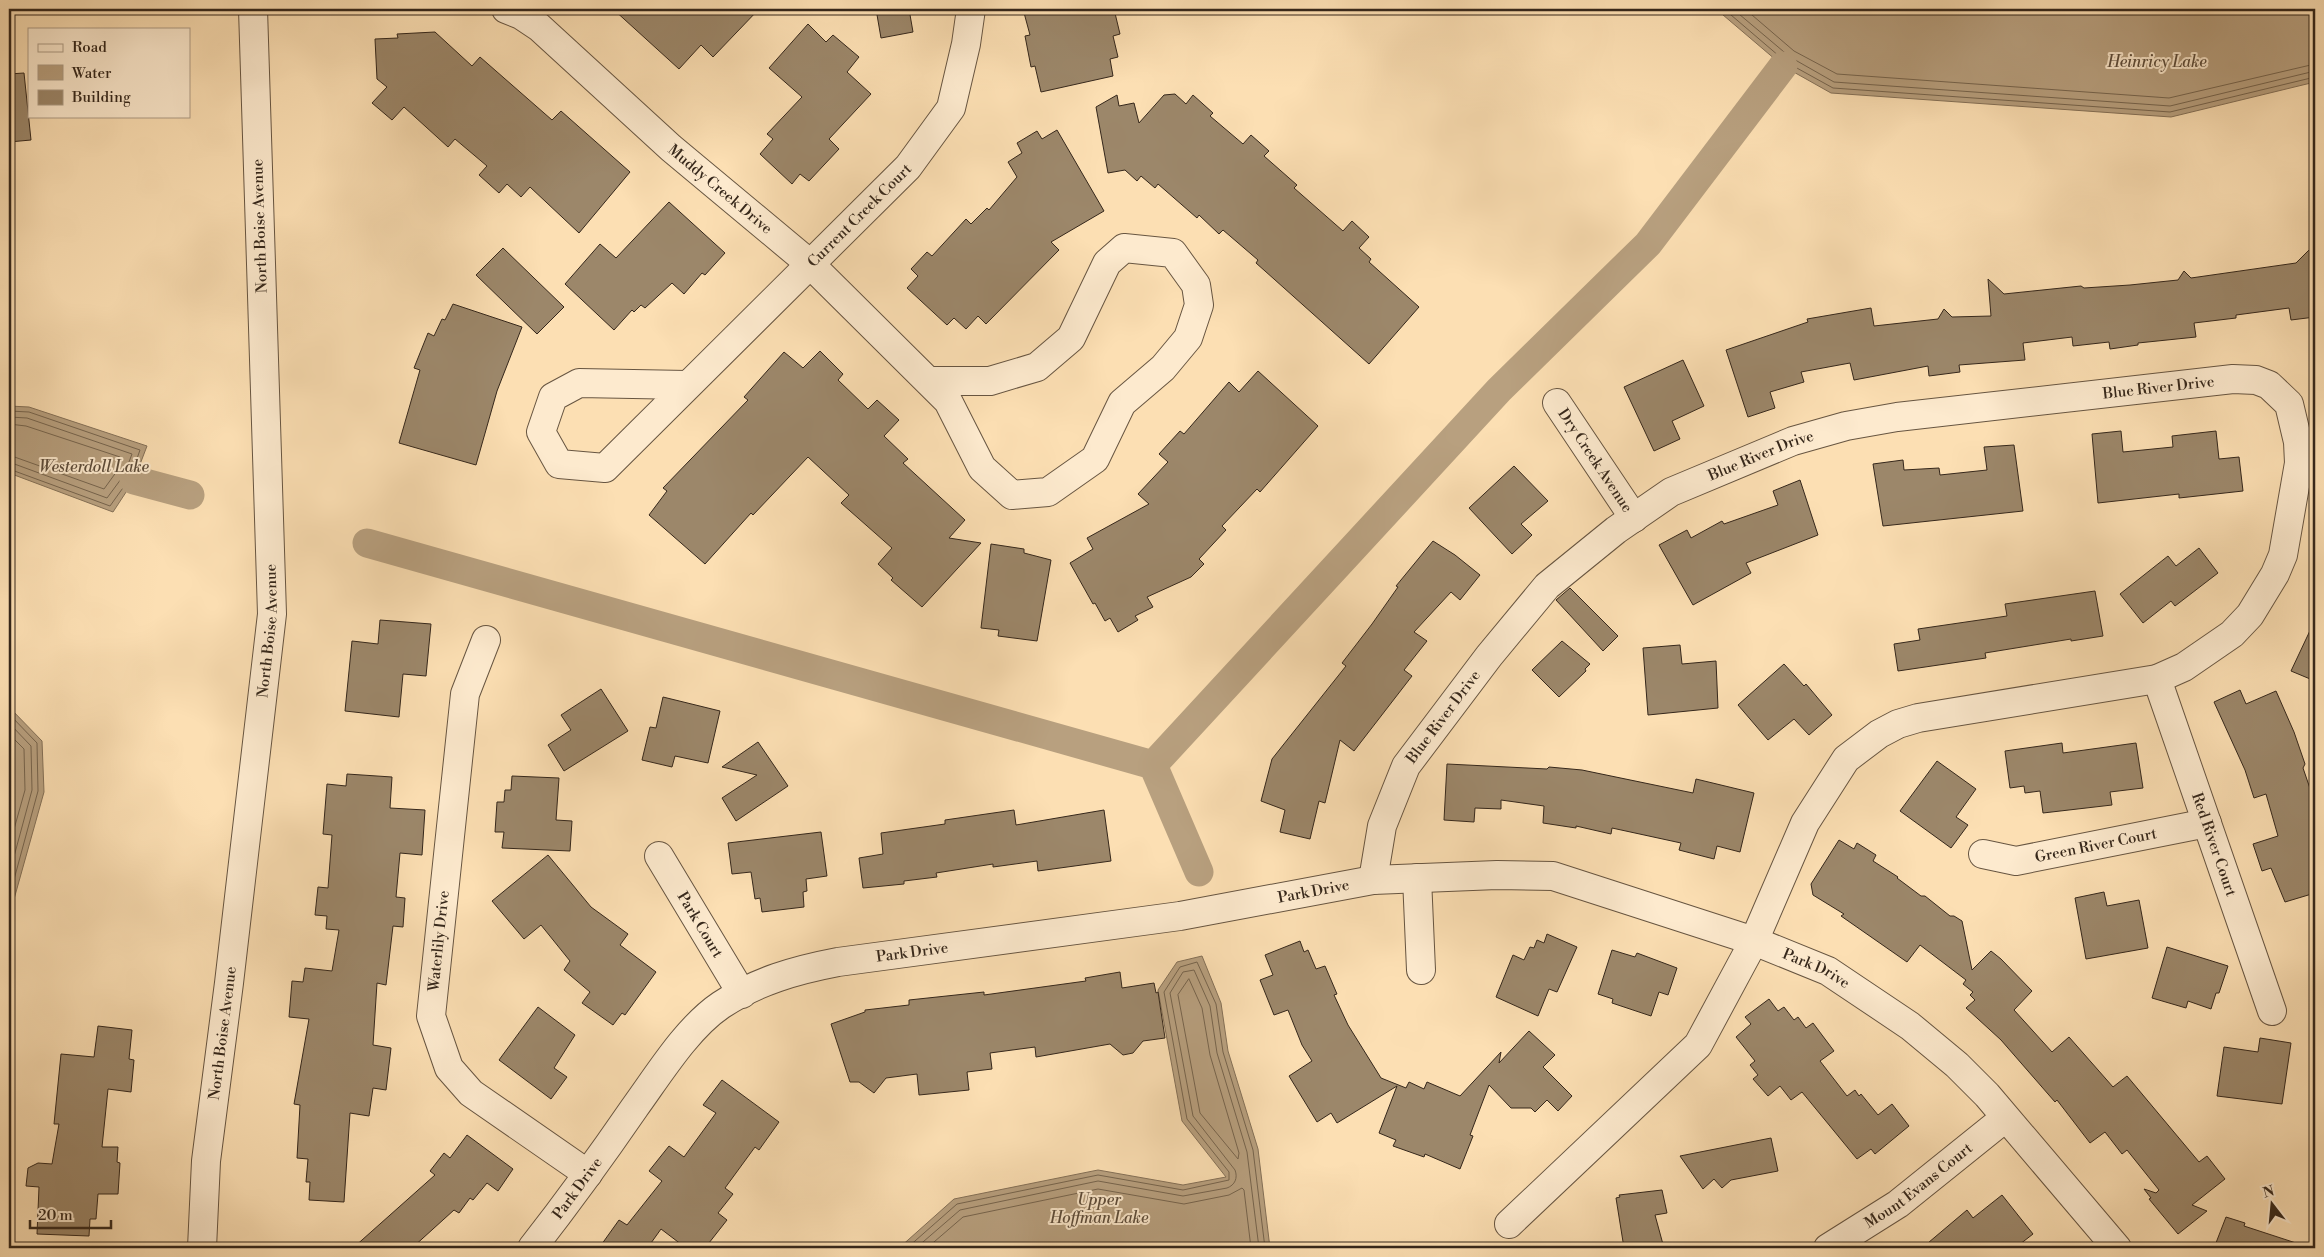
<svg xmlns="http://www.w3.org/2000/svg" width="2324" height="1257" viewBox="0 0 2324 1257" font-family="'Libre Bodoni',serif">
  <style>
    .water { fill: #b8a07f; stroke: #847057 }
    .lines { fill: none; stroke-linecap: round; stroke-linejoin: round }
    .shore { stroke: #76644d; stroke-width: 1 }
    .canal { stroke: #b8a07f; stroke-width: 29 }
    .building { fill: #9c876a; stroke: #35271b }
    .minor-casing { stroke: #675541; stroke-width: 30 }
    .minor { stroke: #fdeace; stroke-width: 28 }
    .labels { text-anchor: middle; dominant-baseline: central; stroke-width: 4; stroke-linejoin: round; paint-order: stroke }
    .street-label { font-size: 15px; fill: #35271b; stroke: #fdeace }
    .water-label { font-size: 16px; font-style: italic; fill: #5c4b39; stroke: #fdeace }
  </style>
  <rect width="100%" height="100%" fill="#fcdfb3"/>
  <filter id="stains"><feTurbulence type="fractalNoise" baseFrequency=".004" numOctaves="4"/><feColorMatrix values="0 0 0 0 .2 0 0 0 0 .09 0 0 0 0 .02 0 0 0 .5 -.17"/></filter>
  <radialGradient id="worn" r=".72"><stop offset=".6" stop-color="#630" stop-opacity="0"/><stop offset="1" stop-color="#630" stop-opacity=".3"/></radialGradient>
  <path class="water" d="M 1716,9 L 2315,9 L 2315,82 L 2171,117 L 1831,93 L 1783,66 Z
    M 9,406 L 29,407 L 147,446 L 134,480 L 113,512 L 9,473 Z
    M 9,707 L 42,741 L 44,792 L 9,917 Z
    M 1202,956 L 1221,1003 L 1228,1051 L 1258,1149 L 1270,1248 L 899,1248 L 954,1199 L 1098,1170 L 1183,1185 L 1226,1177 L 1182,1121 L 1158,990 L 1177,962 Z"/>
  <g class="lines">
    <path class="shore" d="M 1724,9 L 1786,62 L 1833,88 L 2170,112 L 2315,77
      M 1733,9 L 1790,57 L 1834,82 L 2170,106 L 2315,71
      M 1745,9 L 1794,51 L 1837,74 L 2169,98 L 2315,64
      M 9,411 L 29,412 L 140,450 L 130,478 L 110,506 L 9,469
      M 9,417 L 27,418 L 132,454 L 124,475 L 107,498 L 9,462
      M 9,424 L 26,426 L 120,457 L 122,459 L 117,471 L 104,489 L 9,455
      M 9,714 L 37,743 L 38,791 L 9,898
      M 9,723 L 31,746 L 32,790 L 9,875
      M 9,734 L 24,749 L 25,790 L 9,847
      M 1189,979 L 1202,1008 L 1210,1055 L 1239,1153 L 1238,1159 L 1200,1113 L 1178,995 Z
      M 907,1248 L 957,1204 L 1098,1175 L 1183,1190 L 1229,1180 L 1229,1172 L 1187,1119 L 1164,992 L 1180,967 L 1197,962 L 1216,1004 L 1223,1052 L 1253,1150 L 1265,1248
      M 916,1248 L 960,1210 L 1098,1181 L 1183,1196 L 1227,1188 C 1235,1185 1238,1178 1235,1170 L 1193,1116 L 1170,993 L 1183,972 L 1194,970 L 1210,1006 L 1217,1053 L 1247,1152 L 1259,1248
      M 927,1248 L 963,1217 L 1098,1189 L 1184,1204 L 1229,1195 L 1242,1188 L 1244,1190 L 1251,1248"/>
    <path class="canal" d="M 134,480 L 190,495
      M 367,543 L 1153,765
      M 1153,765 L 1499,390 L 1648,244 L 1783,66
      M 1153,765 L 1199,872"/>
  </g>
  <path class="building" d="M 613,9 L 759,9 L 713,57 L 701,45 L 679,69 Z
    M 876,9 L 909,9 L 913,32 L 881,38 Z
    M 1023,9 L 1114,9 L 1120,34 L 1113,36 L 1118,57 L 1110,59 L 1113,76 L 1041,92 L 1035,66 L 1031,67 L 1025,36 L 1030,35 Z
    M 808,24 L 826,42 L 833,35 L 859,57 L 847,72 L 871,94 L 829,139 L 839,149 L 809,181 L 800,174 L 792,184 L 760,154 L 773,139 L 767,134 L 802,97 L 769,68 Z
    M 435,32 L 472,66 L 480,57 L 552,120 L 561,111 L 630,172 L 579,233 L 530,187 L 521,197 L 507,184 L 499,193 L 479,175 L 487,166 L 455,139 L 448,147 L 404,107 L 392,120 L 372,103 L 387,87 L 377,79 L 375,39 L 398,38 L 397,34 Z
    M 24,73 L 31,140 L 9,142 L 9,74 Z
    M 1175,94 L 1186,104 L 1193,95 L 1213,113 L 1210,116 L 1243,144 L 1251,135 L 1269,151 L 1264,156 L 1297,185 L 1294,188 L 1343,231 L 1352,221 L 1369,237 L 1359,248 L 1371,259 L 1369,262 L 1419,307 L 1369,364 L 1265,271 L 1256,263 L 1258,260 L 1223,230 L 1219,234 L 1199,215 L 1197,218 L 1158,184 L 1155,188 L 1141,176 L 1137,181 L 1125,170 L 1108,173 L 1096,107 L 1117,95 L 1119,106 L 1134,103 L 1139,123 L 1164,95 Z
    M 1057,130 L 1104,211 L 1051,242 L 1059,250 L 986,324 L 978,316 L 966,329 L 954,318 L 947,325 L 907,288 L 918,276 L 911,269 L 927,252 L 932,256 L 966,219 L 971,224 L 987,208 L 989,210 L 1017,177 L 1008,162 L 1022,153 L 1017,143 L 1037,131 L 1042,139 Z
    M 669,202 L 725,253 L 705,275 L 702,273 L 684,294 L 672,283 L 645,308 L 641,305 L 634,312 L 632,310 L 614,330 L 565,284 L 600,244 L 616,258 Z
    M 503,248 L 564,307 L 537,334 L 476,275 Z
    M 2310,249 L 2315,291 L 2315,317 L 2291,320 L 2289,308 L 2236,315 L 2236,318 L 2194,323 L 2196,337 L 2138,343 L 2138,345 L 2110,349 L 2109,342 L 2073,346 L 2072,337 L 2023,343 L 2025,360 L 1959,365 L 1960,372 L 1929,376 L 1928,366 L 1854,380 L 1850,363 L 1801,372 L 1804,382 L 1770,392 L 1775,408 L 1748,417 L 1726,350 L 1808,322 L 1807,319 L 1871,308 L 1874,326 L 1938,319 L 1944,309 L 1952,317 L 1991,316 L 1988,279 L 2004,294 L 2081,286 L 2084,288 L 2130,285 L 2178,280 L 2184,271 L 2191,278 L 2296,263 Z
    M 453,304 L 522,327 L 497,391 L 476,465 L 399,443 L 420,370 L 414,368 L 428,333 L 434,336 L 442,319 L 445,320 Z
    M 820,351 L 843,374 L 838,380 L 868,409 L 877,400 L 899,420 L 884,436 L 908,459 L 903,463 L 965,520 L 949,538 L 981,543 L 922,607 L 891,580 L 893,578 L 878,564 L 892,548 L 841,503 L 849,495 L 808,457 L 753,515 L 751,513 L 705,564 L 649,515 L 667,491 L 663,488 L 748,400 L 744,397 L 784,352 L 803,368 Z
    M 1683,360 L 1704,406 L 1672,421 L 1680,439 L 1654,451 L 1624,387 Z
    M 1258,371 L 1318,426 L 1260,492 L 1257,489 L 1222,526 L 1226,530 L 1199,559 L 1204,564 L 1191,577 L 1147,597 L 1153,607 L 1135,616 L 1138,620 L 1118,632 L 1110,618 L 1105,621 L 1095,603 L 1093,604 L 1070,563 L 1093,549 L 1087,538 L 1149,504 L 1138,494 L 1168,462 L 1159,454 L 1180,431 L 1184,434 L 1229,382 L 1239,392 Z
    M 2121,431 L 2123,452 L 2173,447 L 2172,436 L 2216,431 L 2219,459 L 2239,457 L 2243,491 L 2179,498 L 2179,494 L 2098,503 L 2092,434 Z
    M 2014,445 L 2023,511 L 1883,526 L 1873,464 L 1903,460 L 1904,470 L 1939,468 L 1940,475 L 1987,470 L 1984,447 Z
    M 1514,466 L 1548,501 L 1521,524 L 1532,535 L 1512,554 L 1469,508 Z
    M 1800,480 L 1818,535 L 1746,563 L 1751,573 L 1693,605 L 1659,545 L 1687,530 L 1691,538 L 1722,521 L 1724,524 L 1778,505 L 1773,491 Z
    M 1433,541 L 1455,555 L 1480,575 L 1460,600 L 1451,592 L 1414,632 L 1427,641 L 1404,670 L 1412,676 L 1354,751 L 1340,740 L 1325,803 L 1319,801 L 1310,839 L 1280,832 L 1285,810 L 1261,801 L 1272,759 L 1346,666 L 1342,663 L 1372,624 L 1398,587 L 1396,586 Z
    M 991,544 L 1024,549 L 1024,553 L 1051,560 L 1037,641 L 998,636 L 999,630 L 981,628 Z
    M 2199,548 L 2218,573 L 2175,606 L 2171,601 L 2143,623 L 2120,594 L 2168,556 L 2176,566 Z
    M 1570,588 L 1618,636 L 1603,651 L 1556,600 Z
    M 2095,591 L 2103,636 L 2071,641 L 2071,639 L 1985,653 L 1986,658 L 1898,671 L 1894,644 L 1920,640 L 1918,629 L 2007,616 L 2005,604 Z
    M 380,620 L 431,624 L 426,676 L 403,674 L 399,717 L 345,711 L 352,641 L 378,644 Z
    M 2315,620 L 2315,681 L 2291,671 Z
    M 1562,641 L 1590,664 L 1585,669 L 1586,671 L 1559,697 L 1532,670 Z
    M 1680,645 L 1682,664 L 1716,661 L 1718,708 L 1648,715 L 1643,648 Z
    M 1784,664 L 1804,686 L 1806,684 L 1832,715 L 1809,735 L 1794,719 L 1768,740 L 1738,705 Z
    M 601,689 L 628,731 L 564,771 L 548,745 L 571,730 L 561,715 Z
    M 2240,690 L 2246,704 L 2276,691 L 2294,732 L 2305,764 L 2303,768 L 2315,803 L 2315,893 L 2285,902 L 2271,868 L 2262,871 L 2253,844 L 2278,836 L 2266,794 L 2254,798 L 2245,770 L 2214,702 Z
    M 663,697 L 720,711 L 708,763 L 675,756 L 672,767 L 642,760 L 650,727 L 656,728 Z
    M 758,742 L 788,786 L 736,821 L 722,798 L 757,775 L 722,767 Z
    M 2062,743 L 2063,753 L 2136,743 L 2143,788 L 2110,792 L 2112,805 L 2043,813 L 2040,791 L 2025,793 L 2024,786 L 2010,788 L 2005,751 Z
    M 1937,761 L 1976,789 L 1956,817 L 1968,825 L 1951,848 L 1900,811 Z
    M 1447,764 L 1547,769 L 1549,767 L 1582,770 L 1693,793 L 1696,779 L 1754,793 L 1740,852 L 1717,846 L 1714,859 L 1679,850 L 1681,843 L 1612,828 L 1611,834 L 1576,826 L 1576,828 L 1543,823 L 1544,806 L 1501,800 L 1501,809 L 1475,808 L 1474,822 L 1444,820 Z
    M 347,774 L 392,777 L 390,808 L 425,810 L 422,855 L 400,853 L 396,897 L 405,898 L 403,927 L 393,926 L 386,985 L 377,983 L 373,1045 L 391,1048 L 386,1090 L 373,1088 L 369,1116 L 350,1113 L 344,1202 L 309,1200 L 310,1182 L 306,1182 L 308,1159 L 297,1158 L 300,1105 L 294,1104 L 309,1019 L 289,1017 L 292,981 L 303,982 L 305,968 L 332,971 L 339,930 L 326,929 L 327,916 L 315,915 L 318,887 L 328,888 L 332,835 L 323,834 L 327,784 L 346,786 Z
    M 512,776 L 559,778 L 556,820 L 572,821 L 570,851 L 502,848 L 504,832 L 495,832 L 497,802 L 504,802 L 505,790 L 511,790 Z
    M 1014,810 L 1016,825 L 1104,810 L 1111,861 L 1038,871 L 1037,861 L 993,867 L 993,864 L 936,873 L 937,877 L 904,881 L 904,884 L 863,888 L 859,858 L 883,854 L 881,833 L 945,824 L 945,820 Z
    M 821,832 L 827,876 L 806,879 L 807,891 L 803,892 L 804,907 L 762,912 L 760,898 L 755,899 L 751,872 L 732,874 L 728,843 Z
    M 1839,840 L 1854,849 L 1857,843 L 1876,855 L 1873,861 L 1898,877 L 1897,878 L 1921,896 L 1925,896 L 1950,916 L 1954,916 L 1962,921 L 1972,970 L 1991,951 L 2001,959 L 2032,991 L 2014,1010 L 2052,1052 L 2069,1037 L 2113,1087 L 2127,1076 L 2199,1162 L 2207,1156 L 2225,1179 L 2192,1205 L 2207,1211 L 2178,1234 L 2149,1199 L 2151,1198 L 2144,1189 L 2156,1193 L 2159,1190 L 2127,1150 L 2122,1154 L 2105,1132 L 2090,1143 L 2057,1100 L 2055,1102 L 2001,1040 L 1966,1008 L 1975,1000 L 1970,995 L 1973,992 L 1963,984 L 1966,980 L 1920,945 L 1907,962 L 1841,916 L 1844,914 L 1813,895 L 1811,884 Z
    M 548,855 L 591,907 L 628,934 L 620,945 L 656,972 L 625,1015 L 622,1013 L 613,1025 L 582,1003 L 590,992 L 564,970 L 570,961 L 541,925 L 524,939 L 492,901 Z
    M 2104,892 L 2107,906 L 2139,900 L 2148,948 L 2086,959 L 2075,898 Z
    M 1547,934 L 1577,947 L 1557,992 L 1549,989 L 1538,1016 L 1496,997 L 1513,955 L 1524,960 L 1530,947 L 1534,948 L 1537,940 L 1544,943 Z
    M 1300,941 L 1304,952 L 1308,950 L 1316,969 L 1325,966 L 1337,994 L 1334,995 L 1348,1025 L 1381,1078 L 1406,1088 L 1409,1082 L 1424,1089 L 1427,1082 L 1460,1096 L 1501,1052 L 1499,1063 L 1529,1031 L 1555,1055 L 1543,1067 L 1572,1096 L 1558,1111 L 1547,1100 L 1535,1112 L 1531,1108 L 1511,1108 L 1489,1085 L 1470,1135 L 1473,1136 L 1460,1169 L 1425,1154 L 1424,1157 L 1393,1146 L 1396,1140 L 1379,1133 L 1397,1086 L 1337,1123 L 1331,1113 L 1317,1122 L 1289,1076 L 1312,1061 L 1302,1045 L 1288,1010 L 1274,1015 L 1260,980 L 1273,975 L 1265,955 Z
    M 2167,947 L 2228,966 L 2219,993 L 2216,993 L 2211,1009 L 2188,1001 L 2186,1008 L 2152,998 Z
    M 1612,950 L 1635,957 L 1637,953 L 1677,968 L 1668,995 L 1659,992 L 1651,1016 L 1612,1003 L 1613,999 L 1598,994 Z
    M 1120,972 L 1122,988 L 1154,983 L 1156,993 L 1158,992 L 1165,1038 L 1143,1041 L 1133,1053 L 1123,1055 L 1110,1044 L 1036,1057 L 1035,1047 L 990,1053 L 992,1069 L 967,1072 L 969,1090 L 919,1095 L 917,1074 L 886,1078 L 874,1093 L 859,1082 L 850,1082 L 831,1024 L 865,1012 L 865,1010 L 909,1005 L 909,1000 L 984,992 L 984,995 L 1086,981 L 1085,978 Z
    M 1769,999 L 1778,1011 L 1784,1007 L 1794,1020 L 1798,1017 L 1806,1028 L 1813,1023 L 1834,1051 L 1820,1061 L 1847,1096 L 1855,1090 L 1859,1096 L 1861,1094 L 1878,1115 L 1892,1104 L 1909,1126 L 1875,1154 L 1871,1149 L 1857,1159 L 1802,1092 L 1791,1100 L 1780,1086 L 1768,1096 L 1753,1079 L 1758,1075 L 1750,1065 L 1755,1061 L 1736,1037 L 1751,1024 L 1745,1017 Z
    M 538,1007 L 575,1035 L 554,1068 L 567,1077 L 551,1099 L 499,1060 Z
    M 98,1026 L 132,1030 L 129,1059 L 134,1060 L 131,1092 L 108,1089 L 102,1147 L 118,1147 L 117,1162 L 120,1163 L 118,1194 L 98,1194 L 96,1219 L 90,1219 L 89,1236 L 37,1234 L 39,1187 L 26,1186 L 28,1168 L 38,1163 L 52,1164 L 59,1124 L 54,1124 L 61,1054 L 94,1057 Z
    M 2260,1038 L 2291,1043 L 2282,1104 L 2217,1096 L 2224,1047 L 2258,1052 Z
    M 722,1080 L 779,1122 L 759,1150 L 755,1147 L 725,1188 L 733,1194 L 718,1213 L 727,1220 L 705,1248 L 686,1248 L 661,1229 L 651,1243 L 658,1248 L 599,1248 L 619,1220 L 627,1225 L 662,1181 L 649,1171 L 669,1146 L 684,1157 L 716,1113 L 703,1105 Z
    M 467,1135 L 513,1169 L 498,1191 L 487,1183 L 473,1200 L 470,1198 L 459,1213 L 454,1210 L 412,1248 L 353,1248 L 435,1175 L 430,1171 L 444,1153 L 450,1158 Z
    M 1771,1138 L 1778,1171 L 1731,1180 L 1722,1188 L 1714,1179 L 1703,1189 L 1680,1156 Z
    M 1662,1190 L 1667,1213 L 1655,1215 L 1664,1248 L 1624,1248 L 1616,1198 L 1620,1197 L 1619,1195 Z
    M 2002,1195 L 2033,1234 L 2015,1248 L 1922,1248 L 1967,1210 L 1973,1218 Z
    M 2226,1217 L 2245,1223 L 2244,1226 L 2299,1244 L 2298,1248 L 2214,1248 Z"/>
  <g class="lines">
    <defs>
      <g id="minor">
        <path id="s1" d="M 506,9 L 521,15 L 539,27 L 671,148 L 809,263 L 948,401 L 982,468 L 1012,495 L 1048,492 L 1095,459 L 1122,403 L 1163,368 L 1188,338 L 1199,305 L 1196,285 L 1173,253 L 1124,248 L 1107,263 L 1071,338 L 1037,367 L 990,381 L 928,381"/>
        <path id="s2" d="M 687,385 L 579,383 L 553,397 L 541,432 L 559,464 L 605,468 L 908,167 L 951,108 L 966,44 L 971,9"/>
        <path id="s3" d="M 1557,403 L 1634,518"/>
        <path d="M 486,640 L 465,694 L 431,1016 L 449,1068 L 471,1093 L 588,1174"/>
        <path id="s4" d="M 2157,679 L 2272,1011"/>
        <path id="s5" d="M 1983,854 L 2016,861 L 2207,823"/>
        <path id="s6" d="M 659,856 L 742,994"/>
        <path d="M 1417,878 L 1421,970"/>
        <path id="s7" d="M 1373,880 L 1382,826 L 1406,766 L 1489,656 L 1547,586 L 1616,530 L 1671,492 L 1793,441 L 1846,426 L 1897,417 L 2233,379 L 2256,380 L 2269,385 L 2289,404 L 2298,442 L 2299,463 L 2283,555 L 2275,574 L 2250,615 L 2232,634 L 2184,667 L 2157,679 L 1918,718 L 1898,724 L 1879,734 L 1846,759 L 1805,823 L 1754,941 L 1698,1045 L 1509,1224"/>
        <path id="s8" d="M 202,1248 L 206,1161 L 229,983 L 272,614 L 253,9"/>
        <path id="s9" d="M 532,1248 C 568,1202 602,1155 635,1107 C 659,1074 687,1028 721,1005 C 757,981 796,970 838,962 L 1180,916 L 1373,880 L 1497,875 L 1553,876 L 1754,941 L 1828,971 L 1910,1026 L 1957,1065 L 1987,1095 L 2117,1248"/>
        <path id="s10" d="M 1828,1248 L 1898,1204 L 2005,1118"/>
      </g>
    </defs>
    <use href="#minor" class="minor-casing"/>
    <use href="#minor" class="minor"/>
  </g>
  <g class="labels">
    <g class="street-label">
      <text stroke="none"><textPath href="#s1" startOffset="281">Muddy Creek Drive</textPath></text>
      <text stroke="none"><textPath href="#s2" startOffset="616">Current Creek Court</textPath></text>
      <text transform="translate(260 226) rotate(-92)">North Boise Avenue</text>
      <text stroke="none"><textPath href="#s7" startOffset="1006">Blue River Drive</textPath></text>
      <text stroke="none"><textPath href="#s7" startOffset="601">Blue River Drive</textPath></text>
      <text stroke="none"><textPath href="#s3" startOffset="69">Dry Creek Avenue</textPath></text>
      <text stroke="none"><textPath href="#s8" startOffset="621">North Boise Avenue</textPath></text>
      <text stroke="none"><textPath href="#s7" startOffset="181">Blue River Drive</textPath></text>
      <text stroke="none"><textPath href="#s5" startOffset="115">Green River Court</textPath></text>
      <text stroke="none"><textPath href="#s4" startOffset="175">Red River Court</textPath></text>
      <text stroke="none"><textPath href="#s9" startOffset="915">Park Drive</textPath></text>
      <text stroke="none"><textPath href="#s6" startOffset="80">Park Court</textPath></text>
      <text transform="translate(439 941) rotate(-84)">Waterlily Drive</text>
      <text stroke="none"><textPath href="#s9" startOffset="509">Park Drive</textPath></text>
      <text stroke="none"><textPath href="#s9" startOffset="1435">Park Drive</textPath></text>
      <text stroke="none"><textPath href="#s8" startOffset="216">North Boise Avenue</textPath></text>
      <text stroke="none"><textPath href="#s10" startOffset="110">Mount Evans Court</textPath></text>
      <text stroke="none"><textPath href="#s9" startOffset="75">Park Drive</textPath></text>
    </g>
    <g class="water-label">
      <text x="2157" y="62">Heinricy Lake</text>
      <text x="94" y="467">Westerdoll Lake</text>
      <text x="1099" y="1200">Upper<tspan x="1099" dy="18">Hoffman Lake</tspan></text>
    </g>
  </g>
  <rect width="2324" height="1257" fill="none" stroke="#fcdfb3" stroke-width="30"/>
  <rect x="10" y="10" width="2304" height="1237" fill="none" stroke="#35271b" stroke-width="2.5"/>
  <rect x="15" y="15" width="2294" height="1227" fill="none" stroke="#35271b"/>
  <rect x="28" y="28" width="162" height="90" fill="#fdeace" stroke="#ad9c86"/>
  <rect x="38" y="44" width="25" height="8" fill="#fdeace" stroke="#ad9c86"/>
  <text x="72" y="52" font-size="15" fill="#35271b">Road</text>
  <rect x="38" y="65" width="25" height="15" fill="#b8a07f" stroke="#ad9c86"/>
  <text x="72" y="78" font-size="15" fill="#35271b">Water</text>
  <rect x="38" y="90" width="25" height="15" fill="#9c876a" stroke="#ad9c86"/>
  <text x="72" y="102" font-size="15" fill="#35271b">Building</text>
  <g transform="translate(2272 1204) rotate(344)" stroke="#fdeace" stroke-width="4" paint-order="stroke">
  <path d="M0-4L9 19L0 12L-9 19Z" fill="#35271b"/>
  <text y="-8" font-size="14" font-weight="bold" text-anchor="middle" fill="#35271b">N</text>
  </g>
  <path d="M30 1220v8h81v-8" fill="none" stroke="#35271b" stroke-width="2.5"/>
  <text x="38" y="1220" font-size="15" fill="#35271b" stroke="#fdeace" stroke-width="4" paint-order="stroke">20 m</text>
  <rect width="100%" height="100%" filter="url(#stains)"/>
  <rect width="100%" height="100%" fill="url(#worn)"/>
</svg>
